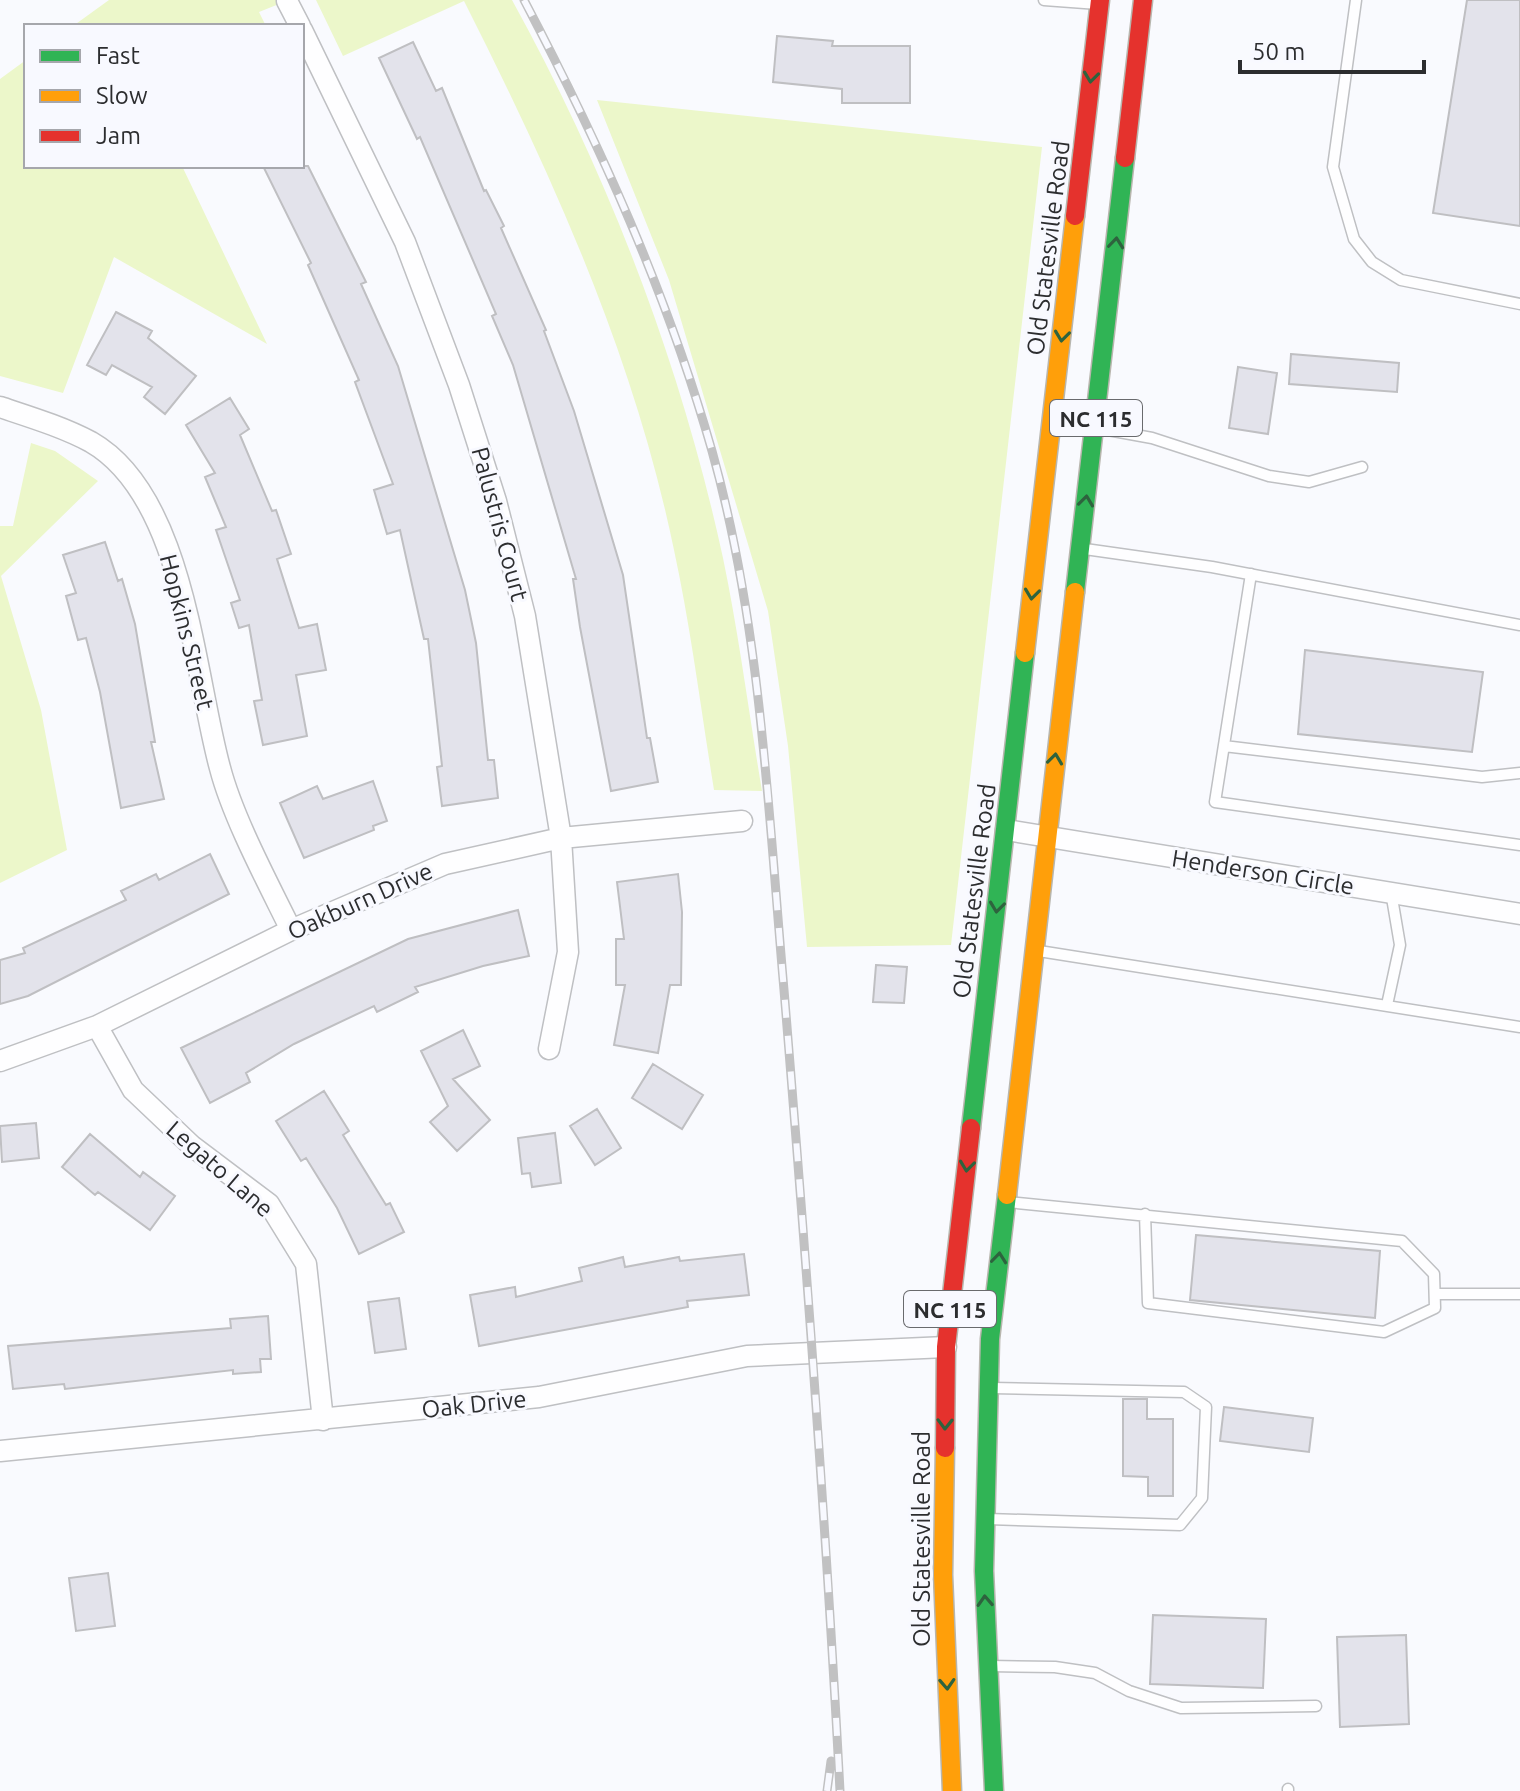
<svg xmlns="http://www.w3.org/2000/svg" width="1520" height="1791" viewBox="0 0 1520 1791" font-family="Ubuntu,sans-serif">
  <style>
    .green { fill: #ecf7ca }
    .building { fill: #e3e3eb; stroke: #bfbfc2; stroke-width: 2 }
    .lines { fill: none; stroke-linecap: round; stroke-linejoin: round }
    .lane-casing { stroke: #bfc0c3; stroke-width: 13 }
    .street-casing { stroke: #bfc0c3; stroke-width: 23 }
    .fast-casing { stroke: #b8b6ae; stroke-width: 21 }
    .slow-casing { stroke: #b8b6ae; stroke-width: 21 }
    .jam-casing { stroke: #b8b6ae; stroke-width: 21 }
    .lane { stroke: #fefeff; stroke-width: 10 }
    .street { stroke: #fefeff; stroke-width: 20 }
    .fast { stroke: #30b455; stroke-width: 18 }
    .slow { stroke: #ff9f0a; stroke-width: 18 }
    .jam { stroke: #e5322d; stroke-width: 18 }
    .rail-casing { stroke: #c1c1c2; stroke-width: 9 }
    .rail { stroke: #f8f9ff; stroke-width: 6; stroke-dasharray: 18; stroke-linecap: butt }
    .oneway { stroke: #2e633e }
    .labels { text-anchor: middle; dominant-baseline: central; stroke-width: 6; stroke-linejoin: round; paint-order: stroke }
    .shield { fill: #f8f9ff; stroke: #696a6d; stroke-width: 2 }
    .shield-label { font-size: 22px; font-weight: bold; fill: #2c2d2f }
    .street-label { font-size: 24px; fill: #2c2d2f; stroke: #f8f9ff }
  </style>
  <rect width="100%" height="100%" fill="#f9fafe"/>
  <path class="green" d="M 109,0 L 289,0 L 259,12 L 265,24 L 260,26 L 73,26 Z
    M 316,0 L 512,0 C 608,174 681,364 723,558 C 739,635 749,714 762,791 L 714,790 C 701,710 691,629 674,550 C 634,356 553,177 464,1 L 343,56 Z
    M 26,60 L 26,166 L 182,166 L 267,344 L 114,257 L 63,393 L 0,376 L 0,79 Z
    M 597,100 L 1042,147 L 951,945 L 807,947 L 788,746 L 768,611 L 669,280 Z
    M 31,443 L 55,451 L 98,481 L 1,576 L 41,710 L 67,850 L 0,883 L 0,526 L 13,526 Z"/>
  <path class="building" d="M 1467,0 L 1520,0 L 1520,226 L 1433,213 Z
    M 777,36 L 833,41 L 832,46 L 910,46 L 910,103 L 842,103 L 842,89 L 773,82 Z
    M 413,42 L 436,91 L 442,88 L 484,191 L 486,190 L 504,226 L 501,228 L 546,330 L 544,331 L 574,411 L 623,575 L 647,738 L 650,738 L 658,782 L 611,791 L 580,627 L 573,579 L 576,579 L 513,365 L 492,316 L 496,314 L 420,137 L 417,139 L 379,58 Z
    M 263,166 L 308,166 L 366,282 L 361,284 L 398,366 L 465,590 L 476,643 L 488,760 L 494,760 L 498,798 L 442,806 L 437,767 L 442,766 L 428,639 L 424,639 L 400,530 L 387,534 L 374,490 L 393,484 L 355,382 L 359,380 L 308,265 L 311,263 Z
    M 116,312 L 152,331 L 148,338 L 196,376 L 165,414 L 144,397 L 152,387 L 112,365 L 106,375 L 87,365 Z
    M 1291,354 L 1399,363 L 1397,392 L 1289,384 Z
    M 1238,367 L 1277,373 L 1268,434 L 1229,428 Z
    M 230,398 L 249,429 L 240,435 L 272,511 L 276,510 L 291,554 L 277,559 L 299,628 L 317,624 L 326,670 L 296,675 L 307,736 L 263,745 L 254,701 L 262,700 L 249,625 L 239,628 L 231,603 L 240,600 L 216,530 L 226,527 L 205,477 L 215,473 L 186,425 Z
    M 105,542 L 118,581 L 122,579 L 135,624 L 155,742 L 151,742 L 164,799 L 121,808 L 100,692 L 86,638 L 78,640 L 66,596 L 76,593 L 63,555 Z
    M 1305,650 L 1483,672 L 1472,752 L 1298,734 Z
    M 373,781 L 387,821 L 373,826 L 374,830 L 304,858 L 280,803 L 317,786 L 323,799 Z
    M 210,854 L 229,894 L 28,996 L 0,1004 L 0,960 L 25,953 L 23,948 L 126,900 L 121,891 L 156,874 L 159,880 Z
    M 678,874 L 682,912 L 681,985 L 670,985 L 658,1053 L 614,1045 L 625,985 L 616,985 L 616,939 L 624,939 L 617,882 Z
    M 518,910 L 529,956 L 483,966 L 415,987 L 418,992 L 377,1012 L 374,1006 L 294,1044 L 246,1073 L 250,1082 L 210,1103 L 181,1048 L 408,939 Z
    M 876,965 L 907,967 L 904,1003 L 873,1002 Z
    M 463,1030 L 480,1066 L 453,1079 L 490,1120 L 457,1151 L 430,1122 L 448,1106 L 421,1051 Z
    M 653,1064 L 703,1095 L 682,1129 L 632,1098 Z
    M 324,1091 L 349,1131 L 343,1135 L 386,1205 L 390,1203 L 404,1232 L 359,1254 L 337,1208 L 306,1158 L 301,1161 L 276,1121 Z
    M 597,1109 L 621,1148 L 595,1165 L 570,1126 Z
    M 36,1123 L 39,1158 L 2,1162 L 0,1126 Z
    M 555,1133 L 561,1183 L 532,1187 L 530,1173 L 522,1174 L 518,1138 Z
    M 90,1134 L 140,1177 L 143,1172 L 175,1196 L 150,1230 L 98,1192 L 95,1195 L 62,1167 Z
    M 1196,1235 L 1380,1251 L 1375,1318 L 1190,1300 Z
    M 744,1254 L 749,1295 L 687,1301 L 688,1307 L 479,1346 L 470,1295 L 515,1287 L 516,1297 L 582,1281 L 579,1268 L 623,1257 L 625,1267 L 679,1257 L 680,1261 Z
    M 399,1298 L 406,1349 L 375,1353 L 368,1302 Z
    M 268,1316 L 271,1359 L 260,1359 L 261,1372 L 233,1374 L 233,1370 L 65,1389 L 64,1384 L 13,1389 L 8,1346 L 231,1328 L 230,1319 Z
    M 1123,1399 L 1147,1399 L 1147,1419 L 1173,1419 L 1173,1496 L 1148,1496 L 1148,1477 L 1123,1476 Z
    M 1224,1407 L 1313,1418 L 1309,1452 L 1220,1441 Z
    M 108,1573 L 115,1626 L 76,1631 L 69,1578 Z
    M 1153,1615 L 1266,1619 L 1263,1688 L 1150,1684 Z
    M 1406,1635 L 1409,1724 L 1340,1727 L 1337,1637 Z"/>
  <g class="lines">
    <defs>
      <path id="lane" d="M 1044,0 L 1098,4
        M 1356,0 L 1333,167 L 1354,239 L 1372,262 L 1401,280 L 1520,304
        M 1097,428 L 1152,438 L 1269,476 L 1309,482 L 1362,467
        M 1085,549 L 1212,567 L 1520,625
        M 1251,574 L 1215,802 L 1520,845
        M 1224,746 L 1482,777 L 1520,773
        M 1039,951 L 1520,1027
        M 1387,1005 L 1400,945 L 1391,892
        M 1007,1202 L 1402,1241 L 1434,1274 L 1435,1308 L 1384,1332 L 1148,1303 L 1145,1214
        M 1435,1294 L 1520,1294
        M 988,1519 L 1180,1525 L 1202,1498 L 1206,1407 L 1184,1392 L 992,1388
        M 990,1666 L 1055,1667 L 1095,1673 L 1129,1691 L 1181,1708 L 1316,1706
        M 1288,1791 L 1288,1789"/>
      <path id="street" d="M 287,1 L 300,26
        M 302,30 L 405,242 L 459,385 L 496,501 L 525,616 L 561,838 L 568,952 L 549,1049
        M 0,407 C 30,417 63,427 91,442 C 185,496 194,674 220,768 C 233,818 268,883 291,930
        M 1006,830 L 1520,914
        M 97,1026 L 133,1090 L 192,1146 L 269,1204 L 306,1264 L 323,1420
        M 0,1061 L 97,1026 L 291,930 L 445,864 L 561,838 L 742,821
        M 0,1451 L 539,1397 L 747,1356 L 946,1347"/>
      <path id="fast" d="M 1075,592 L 1125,158
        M 971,1128 L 1025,653
        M 994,1791 L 984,1571 L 990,1339 L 1007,1195"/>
      <path id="slow" d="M 1025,653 L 1075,216
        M 1007,1195 L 1075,592
        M 945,1448 L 943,1575 L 952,1791"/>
      <path id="jam" d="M 1125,158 L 1143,0
        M 1075,216 L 1100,0
        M 945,1448 L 946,1347 L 971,1128"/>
    </defs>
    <use href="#lane" class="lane-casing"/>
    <use href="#street" class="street-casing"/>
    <use href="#fast" class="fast-casing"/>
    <use href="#slow" class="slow-casing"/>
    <use href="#jam" class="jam-casing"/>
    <use href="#lane" class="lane"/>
    <use href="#street" class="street"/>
    <use href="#fast" class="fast"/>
    <use href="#slow" class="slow"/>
    <use href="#jam" class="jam"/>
    <defs>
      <path id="rail" d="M 524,0 C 600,145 667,293 712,451 C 761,626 768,809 784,990 C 806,1257 826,1523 840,1791
        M 827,1791 L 831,1761"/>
    </defs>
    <use href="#rail" class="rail-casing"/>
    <use href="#rail" class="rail"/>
  </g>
  <defs><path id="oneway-chevron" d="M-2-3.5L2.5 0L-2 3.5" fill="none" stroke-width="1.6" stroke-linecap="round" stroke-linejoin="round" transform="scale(2)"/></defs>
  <g class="oneway">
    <use href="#oneway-chevron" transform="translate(1091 77) rotate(97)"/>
    <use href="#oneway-chevron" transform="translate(1116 243) rotate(-84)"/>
    <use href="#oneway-chevron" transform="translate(1062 336) rotate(97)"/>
    <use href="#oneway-chevron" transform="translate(1086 501) rotate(-83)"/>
    <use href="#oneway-chevron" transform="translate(1032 594) rotate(97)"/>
    <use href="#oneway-chevron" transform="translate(1055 759) rotate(-83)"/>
    <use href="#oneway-chevron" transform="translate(997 907) rotate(97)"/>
    <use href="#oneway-chevron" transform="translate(967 1166) rotate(97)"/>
    <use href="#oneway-chevron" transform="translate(999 1258) rotate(-84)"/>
    <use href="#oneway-chevron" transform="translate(945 1424) rotate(91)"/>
    <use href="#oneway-chevron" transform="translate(985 1601) rotate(-93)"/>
    <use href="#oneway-chevron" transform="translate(947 1684) rotate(87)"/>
  </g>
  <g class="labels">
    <g class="shield">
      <rect x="1050" y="400" width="92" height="36" rx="6"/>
      <rect x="904" y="1291" width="92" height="36" rx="6"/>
    </g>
    <g class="shield-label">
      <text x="1096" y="418">NC 115</text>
      <text x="950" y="1309">NC 115</text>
    </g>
    <g class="street-label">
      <text transform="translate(1048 248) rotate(-83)">Old Statesville Road</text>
      <text transform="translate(500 524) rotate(75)">Palustris Court</text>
      <text transform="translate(187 632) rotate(76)">Hopkins Street</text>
      <text transform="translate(1263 872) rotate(9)">Henderson Circle</text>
      <text transform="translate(974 891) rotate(-83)">Old Statesville Road</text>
      <text transform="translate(360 901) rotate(-24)">Oakburn Drive</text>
      <text transform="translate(220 1169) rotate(41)">Legato Lane</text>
      <text transform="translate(474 1404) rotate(-6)">Oak Drive</text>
      <text transform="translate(921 1539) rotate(-90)">Old Statesville Road</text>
    </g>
  </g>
  <rect x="24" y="24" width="280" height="144" fill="#f8f9ff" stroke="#a6a7ac" stroke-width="2"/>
  <rect x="40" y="50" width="40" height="12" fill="#30b455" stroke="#a6a7ac" stroke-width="2"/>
  <text x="96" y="64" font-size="24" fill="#2c2d2f">Fast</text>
  <rect x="40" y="90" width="40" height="12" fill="#ff9f0a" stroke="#a6a7ac" stroke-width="2"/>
  <text x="96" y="104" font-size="24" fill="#2c2d2f">Slow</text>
  <rect x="40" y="130" width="40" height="12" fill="#e5322d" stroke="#a6a7ac" stroke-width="2"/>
  <text x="96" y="144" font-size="24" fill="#2c2d2f">Jam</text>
  <path d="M1240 60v12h184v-12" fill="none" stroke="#2c2d2f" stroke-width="4"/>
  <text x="1252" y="60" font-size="24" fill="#2c2d2f" stroke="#f8f9ff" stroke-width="6" paint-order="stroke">50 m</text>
</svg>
